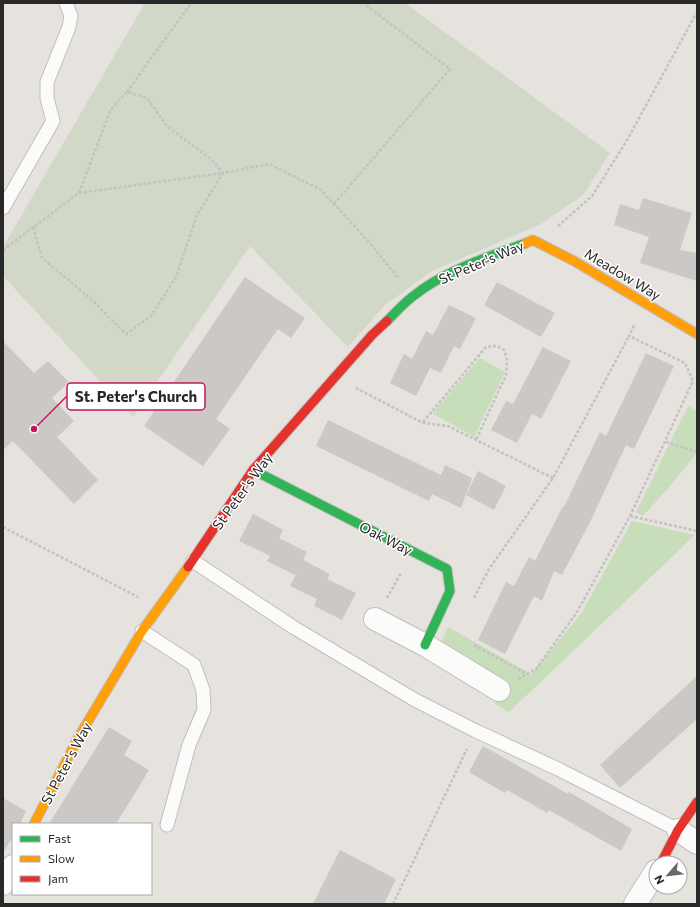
<svg xmlns="http://www.w3.org/2000/svg" width="700" height="907" viewBox="0 0 700 907" font-family="Commissioner,sans-serif">
  <style>
    .green { fill: #c8ddba }
    .cemetery { fill: #d1d8c7 }
    .building { fill: #cbc8c5 }
    .lines { fill: none; stroke-linecap: round; stroke-linejoin: round }
    .lane-casing { stroke: #c0bebf; stroke-width: 15 }
    .street-casing { stroke: #c0bebf; stroke-width: 24 }
    .fast-casing { stroke: #c0bebf; stroke-width: 11 }
    .slow-casing { stroke: #c0bebf; stroke-width: 11 }
    .jam-casing { stroke: #c0bebf; stroke-width: 11 }
    .path { stroke: #c3c2c2; stroke-width: 2.5; stroke-dasharray: 3 2; stroke-linecap: butt }
    .lane { stroke: #fbfbfa; stroke-width: 13 }
    .street { stroke: #fbfbfa; stroke-width: 22 }
    .fast { stroke: #30b455; stroke-width: 9 }
    .slow { stroke: #ff9f0a; stroke-width: 9 }
    .jam { stroke: #e5322d; stroke-width: 9 }
    .labels { text-anchor: middle; dominant-baseline: central; stroke-width: 3; stroke-linejoin: round; paint-order: stroke }
    .street-label { font-size: 14px; fill: #282828; stroke: #fff }
    .leader { fill: none; stroke: #c2185b; stroke-width: 1.5 }
    .callout-dot { fill: #c2185b; stroke: #fff; stroke-width: 1.5 }
    .callout { fill: #fff; stroke: #c2185b; stroke-width: 1.5 }
    .callout-label { font-size: 15px; text-anchor: middle; font-weight: bold; fill: #282828 }
  </style>
  <rect width="100%" height="100%" fill="#e6e2de"/>
  <path class="green" d="M 480,358 L 505,372 L 474,437 L 432,413 Z
    M 688,406 L 697,411 L 697,453 L 670,486 L 643,516 L 636,512 Z
    M 632,521 L 695,535 L 509,712 L 495,704 L 498,679 L 440,644 L 448,627 L 531,674 L 581,614 Z"/>
  <path class="cemetery" d="M 145,3 L 405,3 L 610,153 L 583,195 L 541,224 L 432,271 L 385,305 L 348,347 L 250,246 L 133,417 L 3,276 L 3,247 Z"/>
  <path class="building" d="M 643,198 L 692,213 L 680,250 L 697,253 L 697,281 L 640,263 L 649,237 L 614,225 L 620,204 L 639,210 Z
    M 245,277 L 305,318 L 291,338 L 278,329 L 216,419 L 230,429 L 203,466 L 144,426 Z
    M 497,282 L 555,313 L 541,337 L 484,305 Z
    M 449,305 L 476,318 L 460,349 L 454,346 L 441,373 L 430,368 L 416,396 L 390,383 L 404,354 L 412,359 L 426,331 L 433,335 Z
    M 3,341 L 34,373 L 48,361 L 69,382 L 52,398 L 74,421 L 57,437 L 98,480 L 74,504 L 13,441 L 3,450 Z
    M 543,347 L 571,361 L 541,419 L 532,414 L 517,443 L 491,430 L 506,401 L 513,404 Z
    M 646,353 L 674,366 L 634,449 L 626,445 L 591,520 L 562,575 L 554,571 L 542,601 L 534,596 L 505,654 L 478,640 L 506,582 L 514,586 L 529,557 L 535,561 L 563,506 L 564,507 L 600,432 L 606,436 Z
    M 328,420 L 441,475 L 445,465 L 472,478 L 461,508 L 432,494 L 429,501 L 316,446 Z
    M 478,471 L 506,486 L 494,510 L 466,495 Z
    M 253,514 L 283,530 L 279,538 L 307,552 L 303,560 L 330,574 L 327,579 L 356,593 L 342,620 L 314,606 L 317,599 L 290,586 L 299,568 L 295,575 L 267,561 L 270,556 L 239,541 Z
    M 697,676 L 697,719 L 620,788 L 600,765 Z
    M 109,727 L 132,741 L 124,755 L 149,770 L 116,824 L 49,824 Z
    M 483,746 L 568,794 L 569,792 L 632,829 L 621,851 L 549,810 L 547,813 L 507,790 L 505,793 L 469,772 Z
    M 3,798 L 26,811 L 20,824 L 13,824 L 13,836 L 3,853 Z
    M 340,850 L 396,879 L 384,904 L 313,904 Z"/>
  <g class="lines">
    <defs>
      <path id="lane" d="M 3,208 L 53,121 L 47,98 L 47,82 L 69,27 L 71,16 L 66,3
        M 193,561 L 293,627 L 415,700 L 476,731 L 558,769 L 678,830
        M 142,631 L 194,665 L 203,690 L 204,710 L 189,745 L 167,825"/>
      <path id="street" d="M 375,619 L 425,645 L 499,690
        M 678,830 L 697,843
        M 3,884 L 13,866
        M 635,904 L 656,871"/>
      <path id="fast" d="M 387,321 C 395,313 403,304 412,297 C 444,271 487,257 526,243
        M 253,470 L 447,569 L 450,591 L 425,645"/>
      <path id="slow" d="M 526,243 L 533,240 L 574,261 L 697,334
        M 34,824 L 78,738 L 142,631 L 188,567"/>
      <path id="jam" d="M 188,567 L 253,470 L 372,335 L 387,321
        M 661,863 L 678,830 L 697,802"/>
    </defs>
    <use href="#lane" class="lane-casing"/>
    <use href="#street" class="street-casing"/>
    <use href="#fast" class="fast-casing"/>
    <use href="#slow" class="slow-casing"/>
    <use href="#jam" class="jam-casing"/>
    <path class="path" d="M 127,92 L 191,3
      M 79,193 L 223,173
      M 334,204 L 450,69 L 363,3
      M 558,226 L 592,196 L 626,142 L 697,12
      M 33,227 L 42,258 L 90,298 L 126,334 L 151,316 L 176,277 L 197,215 L 223,173
      M 3,250 L 79,193 L 111,109 L 127,92 L 147,98 L 167,126 L 211,159 L 223,173 L 269,164 L 321,190 L 370,243 L 398,278
      M 356,388 L 423,423 L 448,426 L 553,478
      M 423,422 L 486,347 L 497,346 L 504,350 L 507,360 L 506,375 L 476,440
      M 666,442 L 697,452
      M 630,516 L 697,531
      M 3,527 L 138,597
      M 387,598 L 401,573
      M 474,598 L 489,569 L 553,478 L 629,336
      M 474,645 L 527,674
      M 518,679 L 536,669 L 577,612 L 630,516 L 693,381 L 685,363 L 629,336 L 635,324
      M 393,904 L 467,749"/>
    <use href="#lane" class="lane"/>
    <use href="#street" class="street"/>
    <use href="#fast" class="fast"/>
    <use href="#slow" class="slow"/>
    <use href="#jam" class="jam"/>
  </g>
  <g class="labels">
    <g class="street-label">
      <text transform="translate(481 262) rotate(-23)">St Peter's Way</text>
      <text transform="translate(623 274) rotate(31)">Meadow Way</text>
      <text transform="translate(242 491) rotate(-54)">St Peter's Way</text>
      <text transform="translate(386 538) rotate(27)">Oak Way</text>
      <text transform="translate(66 763) rotate(-62)">St Peter's Way</text>
    </g>
  </g>
  <path class="leader" d="M34 429L67 396"/>
  <circle class="callout-dot" cx="34" cy="429" r="4"/>
  <rect class="callout" x="67" y="383" width="138" height="27" rx="4"/>
  <g class="callout-label">
    <text x="136" y="402">St. Peter's Church</text>
  </g>
  <rect width="700" height="907" fill="none" stroke="#282828" stroke-width="8"/>
  <rect x="12" y="823" width="140" height="72" fill="#ffffff" stroke="#a9a9a9"/>
  <rect x="20" y="836" width="20" height="6" fill="#30b455" stroke="#a9a9a9"/>
  <text x="48" y="843" font-size="12" fill="#282828">Fast</text>
  <rect x="20" y="856" width="20" height="6" fill="#ff9f0a" stroke="#a9a9a9"/>
  <text x="48" y="863" font-size="12" fill="#282828">Slow</text>
  <rect x="20" y="876" width="20" height="6" fill="#e5322d" stroke="#a9a9a9"/>
  <text x="48" y="883" font-size="12" fill="#282828">Jam</text>
  <g transform="translate(668 875) rotate(242)"><circle r="19" fill="#ffffff" stroke="#a9a9a9"/>
  <path d="M0-3L7 15L0 10L-7 15Z" fill="#6a6968"/>
  <text y="-6" font-size="11" font-weight="bold" text-anchor="middle" fill="#282828">N</text>
  </g>
</svg>
